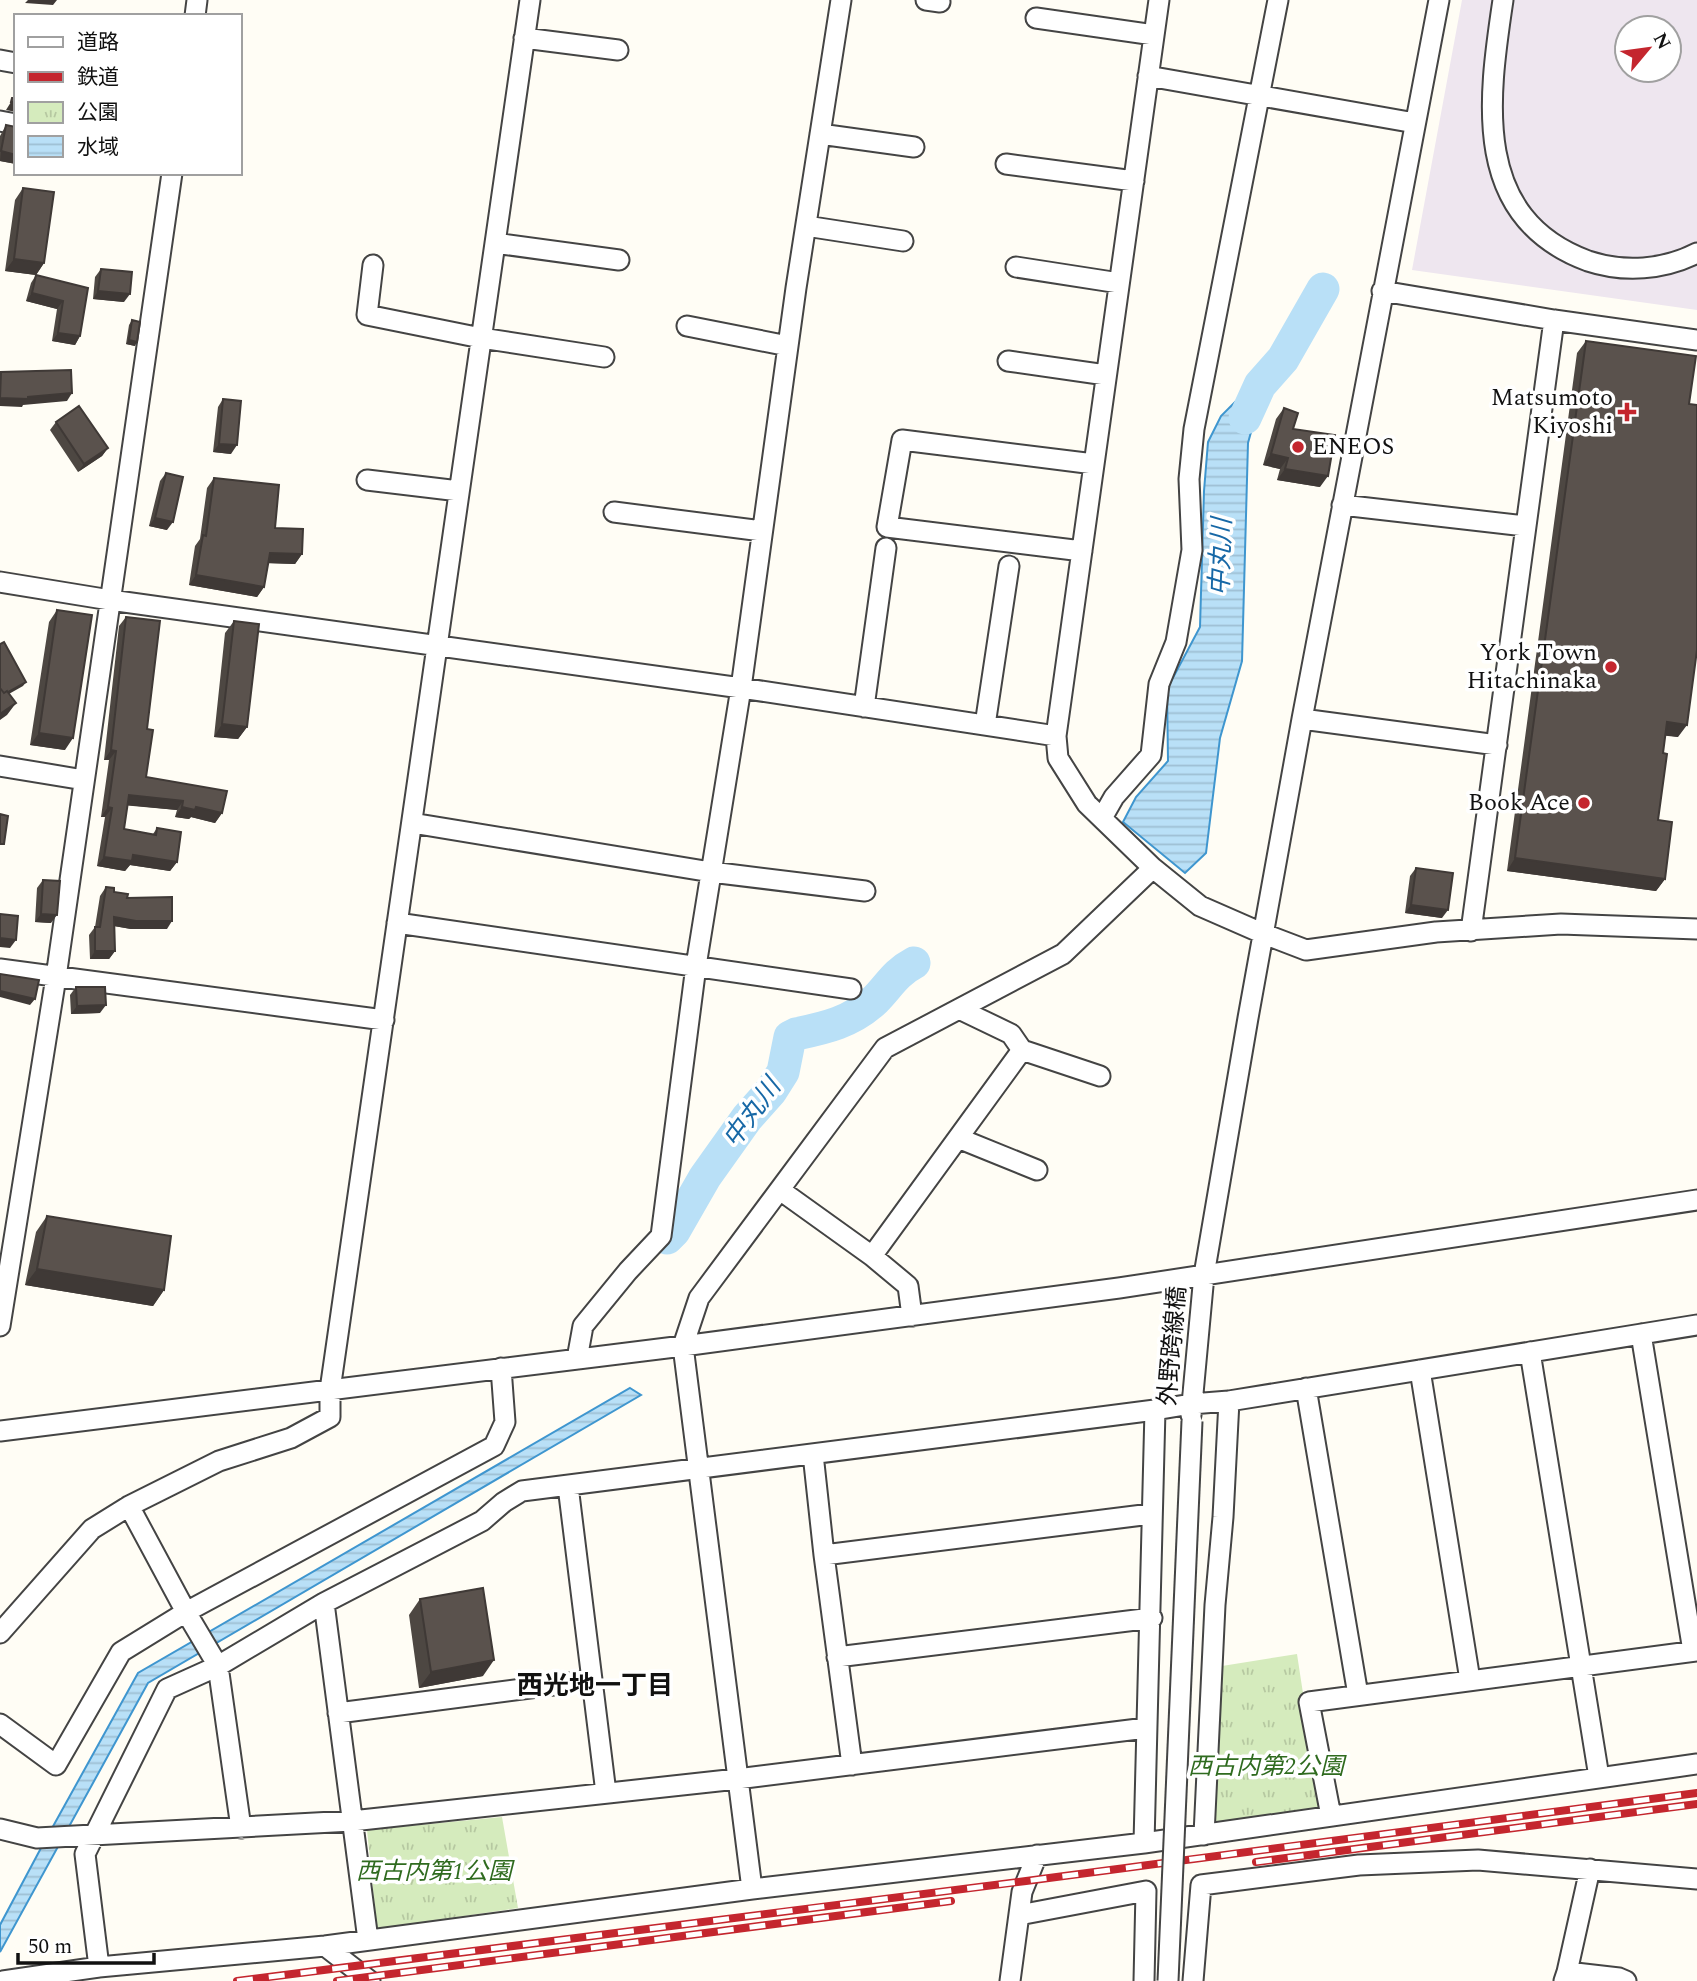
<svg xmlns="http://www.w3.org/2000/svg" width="1697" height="1981" viewBox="0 0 1697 1981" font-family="Spectral,'Noto Sans JP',serif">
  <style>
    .industrial { fill: #eee6ef; fill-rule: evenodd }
    .park { fill: url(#park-tufts) }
    .water { fill: url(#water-rules); stroke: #3f96cf; stroke-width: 2 }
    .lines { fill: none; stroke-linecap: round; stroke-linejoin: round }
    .river { stroke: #b9e0f7; stroke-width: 33 }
    .minor-casing { stroke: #444; stroke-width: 23 }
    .minor { stroke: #fff; stroke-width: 19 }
    .rail-casing { stroke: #c4262e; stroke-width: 8 }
    .rail { stroke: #fff; stroke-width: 5; stroke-dasharray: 16; stroke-linecap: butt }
    .minor-bridge-casing { stroke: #444; stroke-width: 23; stroke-linecap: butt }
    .minor-bridge { stroke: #fff; stroke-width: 19 }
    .wall { fill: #4d4742 }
    .shaded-wall { fill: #3f3936 }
    .building { fill: #5a524d; stroke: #3f3936; stroke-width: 2 }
    .poi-dot { fill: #c4262e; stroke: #fff; stroke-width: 2.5 }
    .labels { text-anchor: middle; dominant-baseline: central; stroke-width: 7; stroke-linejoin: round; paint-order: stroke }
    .poi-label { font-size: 24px; fill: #111; stroke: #fff; text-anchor: end }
    .street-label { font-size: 24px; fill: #111; stroke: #fff }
    .park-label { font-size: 24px; font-style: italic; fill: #2f6b1f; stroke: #fff }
    .water-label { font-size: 26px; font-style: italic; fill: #1768a6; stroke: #fff }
    .neighbourhood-label { font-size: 26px; font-weight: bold; fill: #111; stroke: #fff }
  </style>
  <defs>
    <pattern id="park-tufts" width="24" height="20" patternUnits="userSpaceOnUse" patternTransform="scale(1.75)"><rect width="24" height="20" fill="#d5ebbd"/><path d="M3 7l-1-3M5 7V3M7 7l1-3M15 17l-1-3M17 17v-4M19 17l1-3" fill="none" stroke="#b6c8a1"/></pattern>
    <pattern id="water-rules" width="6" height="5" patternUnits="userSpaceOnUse" patternTransform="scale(1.75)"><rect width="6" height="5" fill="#b9e0f7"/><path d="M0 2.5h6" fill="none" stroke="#9ebfd3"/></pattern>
  </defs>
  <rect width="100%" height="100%" fill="#fffdf5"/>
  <path class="industrial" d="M 1462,0 L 1697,0 L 1697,310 L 1412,270 ZM 1627,28 L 1669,28 L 1669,70 L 1627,70 Z"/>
  <path class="park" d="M 1297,1654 L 1322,1818 L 1214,1822 L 1222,1666 Z
    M 502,1817 L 518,1908 L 377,1929 L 367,1830 Z"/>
  <path class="water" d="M 1266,378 L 1248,443 L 1242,661 L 1220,738 L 1206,853 L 1185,873 L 1123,822 L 1136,797 L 1168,761 L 1167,689 L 1200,627 L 1204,491 L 1208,442 L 1221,416 L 1246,391 Z
    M 630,1388 L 641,1395 L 148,1683 L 0,1952 L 0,1925 L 41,1848 L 138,1673 Z"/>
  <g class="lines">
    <path class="river" d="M 1245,418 L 1260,385 L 1283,359 L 1323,289
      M 667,1238 L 674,1231 L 705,1177 L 747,1118 L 771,1091 L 783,1072 L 790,1037 L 796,1034 C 825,1028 852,1022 875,1000 C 889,986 895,973 914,963"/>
    <defs>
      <path id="minor" d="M 926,0 L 940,2
        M 1159,0 L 1056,736 L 1058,758 L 1087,804 L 1153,868 L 1200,906 L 1264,934 L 1306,950 L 1436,932 L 1561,924 L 1697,929
        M 1503,0 C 1488,100 1471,218 1588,261 C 1624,273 1664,270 1697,253
        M 195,16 L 197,0
        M 1036,18 L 1154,35
        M 524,38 L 618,50
        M 0,60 L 16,63
        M 1148,76 L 1415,123
        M 0,121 L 16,124
        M 820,134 L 914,147
        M 1006,164 L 1134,181
        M 806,226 L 903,241
        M 495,243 L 619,260
        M 373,265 L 367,315 L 481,338 L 604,357
        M 1016,267 L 1119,283
        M 1382,291 L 1554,320 L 1697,340
        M 687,326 L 788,346
        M 1008,361 L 1106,375
        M 367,480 L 459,491
        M 1342,505 L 1525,526
        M 614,512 L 762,531
        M 1082,551 L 887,527 L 902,440 L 1094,464
        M 0,582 L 110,600 L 741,688 L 1056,736
        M 864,707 L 886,548
        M 1302,719 L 1497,745
        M 985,725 L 1009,566
        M 0,766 L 84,780
        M 1102,818 L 1114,797 L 1151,755 L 1159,684 L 1176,642 L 1192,550 L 1189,479 L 1194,429 L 1278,0
        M 412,823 L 711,872 L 865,891
        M 397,923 L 851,989
        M 1471,931 L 1554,320
        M 0,969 L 384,1020
        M 959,1009 L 1011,1034 L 1022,1050 L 1100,1076
        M 958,1138 L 1037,1170
        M 780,1190 L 872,1256 L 908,1286 L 912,1316
        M 872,1256 L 1022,1050
        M 0,1326 L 56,977 L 172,173
        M 1641,1334 L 1693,1651
        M 1530,1352 L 1599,1777
        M 577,1359 L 583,1326 L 628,1271 L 661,1236 L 696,966 L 741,688 L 796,288 L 841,0
        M 1420,1370 L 1470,1680
        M 1306,1388 L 1358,1695
        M 1191,1415 L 1204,1275 L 1248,1018 L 1302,719 L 1439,0
        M 0,1431 L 683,1346 L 1119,1288 L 1697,1200
        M 813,1454 L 824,1555 L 852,1765
        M 568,1486 L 606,1793
        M 129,1506 L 186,1612 L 218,1666 L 241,1828
        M 824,1555 L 1151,1514
        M 324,1603 L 368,1940
        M 0,1633 L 92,1529 L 129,1506 L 219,1461 L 291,1438 L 330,1417 L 330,1390 L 530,0
        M 837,1657 L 1152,1618
        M 338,1713 L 592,1680
        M 0,1724 L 56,1765 L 121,1652 L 186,1612 L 494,1446 L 505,1422 L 501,1368
        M 1331,1816 L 1309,1702 L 1697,1651
        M 0,1829 L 37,1838 L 352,1821 L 737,1779 L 1146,1728
        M 1204,1835 L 1215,1605 L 1223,1517 L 1229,1401
        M 1144,1843 L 1697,1764
        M 752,1889 L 683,1346 L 699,1298 L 885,1048 L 1063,954 L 1153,868
        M 1019,1915 L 1146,1891 L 1144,1981
        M 325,1946 L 370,1981
        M 99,1967 L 85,1854 L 167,1689 L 218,1666 L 324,1603 L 482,1521 L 504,1502 L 522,1491 L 1155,1410
        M 1567,1972 L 1590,1869
        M 3,1981 L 99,1967 L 325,1946 L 752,1889 L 1144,1843 L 1155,1410 L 1191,1404 L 1229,1401 L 1697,1325
        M 1010,1981 L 1022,1892 L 1037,1855
        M 1193,1981 L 1201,1885 L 1359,1865 L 1478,1860 L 1697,1879
        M 1564,1981 L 1567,1972 L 1619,1978 L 1626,1981"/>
    </defs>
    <use href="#minor" class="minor-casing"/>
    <use href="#minor" class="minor"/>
    <defs>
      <path id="rail" d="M 1256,1862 L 1697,1804
        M 237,1981 L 1026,1881 L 1697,1793
        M 337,1981 L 951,1901"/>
    </defs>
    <use href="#rail" class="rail-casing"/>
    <use href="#rail" class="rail"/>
    <defs>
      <path id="minor-bridge" d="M 1168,1981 L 1192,1421"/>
    </defs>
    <use href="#minor-bridge" class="minor-bridge-casing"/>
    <use href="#minor-bridge" class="minor-bridge"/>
  </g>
  <path class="wall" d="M 6,125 L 16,164 L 0,161 L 0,136 Z
    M 23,188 L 44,263 L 36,275 L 5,271 L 15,200 Z
    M 101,269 L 124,302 L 93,299 L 95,277 Z
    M 36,275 L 88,288 L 80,336 L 75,345 L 52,341 L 57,309 L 26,301 L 31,283 Z
    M 132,320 L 135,346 L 126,344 L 129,325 Z
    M 1586,341 L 1689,404 L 1678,737 L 1665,735 L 1663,753 L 1658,820 L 1665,879 L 1656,891 L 1507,871 L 1577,353 Z
    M 223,399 L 231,454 L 213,452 L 218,407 Z
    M 1284,408 L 1293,429 L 1320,487 L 1277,480 L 1280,469 L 1263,465 L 1276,419 Z
    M 56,422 L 108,448 L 102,456 L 78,472 L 50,430 Z
    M 166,473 L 167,530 L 149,526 L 160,481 Z
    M 214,478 L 302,554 L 295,564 L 268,563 L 264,587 L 257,597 L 189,585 L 195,546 L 200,539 L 207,488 Z
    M 57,610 L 65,750 L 30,745 L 49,622 Z
    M 126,617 L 147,729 L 146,777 L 222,813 L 215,823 L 191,817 L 189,819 L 175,817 L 177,810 L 127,805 L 124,829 L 153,834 L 157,828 L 177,862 L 170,871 L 130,865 L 125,871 L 97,866 L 105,817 L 101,817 L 109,760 L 104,760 L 119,626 Z
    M 234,621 L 247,727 L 238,739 L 214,737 L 225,633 Z
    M 1416,868 L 1442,918 L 1405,913 L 1410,876 Z
    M 43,880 L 51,923 L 35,922 L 37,888 Z
    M 106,887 L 127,898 L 167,929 L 131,929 L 114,926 L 115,951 L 109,959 L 90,959 L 89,935 L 95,927 L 100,896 Z
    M 76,987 L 100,1013 L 71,1014 L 70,995 Z
    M 47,1216 L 164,1290 L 153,1306 L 25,1285 L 36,1232 Z
    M 420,1599 L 483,1676 L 419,1688 L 409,1615 Z"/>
  <path class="shaded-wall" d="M 28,0 L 57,0 L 53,5 L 25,3 Z
    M 11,102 L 16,102 L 16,112 L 6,110 Z
    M 1,151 L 16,155 L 16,164 L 0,161 Z
    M 14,259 L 44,263 L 36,275 L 5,271 Z
    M 98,291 L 130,294 L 124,302 L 93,299 Z
    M 32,293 L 63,301 L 57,309 L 26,301 Z
    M 58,333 L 80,336 L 75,345 L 52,341 Z
    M 129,340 L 137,342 L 135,346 L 126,344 Z
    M 72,393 L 67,401 L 23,405 L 22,407 L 0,406 L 0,398 Z
    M 219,444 L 237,445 L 231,454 L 213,452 Z
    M 108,448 L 102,456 L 78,472 L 84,464 Z
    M 1271,454 L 1288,458 L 1280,469 L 1263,465 Z
    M 1285,469 L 1328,476 L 1320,487 L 1277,480 Z
    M 155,518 L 173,522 L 167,530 L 149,526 Z
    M 270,553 L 302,554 L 295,564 L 263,563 Z
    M 196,575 L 264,587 L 257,597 L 189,585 Z
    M 26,682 L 23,686 L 0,699 L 0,697 Z
    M 16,703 L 7,715 L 0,720 L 0,714 Z
    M 1667,722 L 1687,725 L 1678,737 L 1658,735 Z
    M 222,724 L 247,727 L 238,739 L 214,737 Z
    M 39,733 L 73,738 L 65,750 L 30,745 Z
    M 111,750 L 116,751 L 109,760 L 104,760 Z
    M 129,795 L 183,801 L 177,810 L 122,805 Z
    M 108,807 L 112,808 L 105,817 L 101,817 Z
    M 182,807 L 196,807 L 222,813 L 215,823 L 191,817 L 189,819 L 175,817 Z
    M 133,855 L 177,862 L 170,871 L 130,865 L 125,871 L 97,866 L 104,857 Z
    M 1515,858 L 1665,879 L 1656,891 L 1507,871 Z
    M 1411,905 L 1448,910 L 1442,918 L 1405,913 Z
    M 41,914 L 57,915 L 51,923 L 35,922 Z
    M 114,917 L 172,921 L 167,929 L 131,929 L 108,925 Z
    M 0,938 L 16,940 L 10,948 L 0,947 Z
    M 95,951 L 115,951 L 109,959 L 90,959 Z
    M 0,991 L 35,999 L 30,1005 L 0,997 Z
    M 106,1005 L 100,1013 L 71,1014 L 77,1006 Z
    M 37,1269 L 164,1290 L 153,1306 L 25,1285 Z
    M 494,1660 L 483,1676 L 419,1688 L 431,1672 Z"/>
  <path class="building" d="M 12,98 L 16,98 L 16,102 L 11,102 Z
    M 6,125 L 16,127 L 16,155 L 1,151 Z
    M 23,188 L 54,192 L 44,263 L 14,259 Z
    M 101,269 L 132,272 L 130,294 L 98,291 Z
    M 36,275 L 88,288 L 80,336 L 58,333 L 63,301 L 32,293 Z
    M 132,320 L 140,322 L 137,342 L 129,340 Z
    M 1586,341 L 1696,356 L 1689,404 L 1697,405 L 1697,650 L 1687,725 L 1667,722 L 1663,753 L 1667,754 L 1658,820 L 1672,822 L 1665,879 L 1515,858 Z
    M 71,370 L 72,393 L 28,397 L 28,399 L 0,398 L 1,372 Z
    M 223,399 L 241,401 L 237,445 L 219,444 Z
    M 79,406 L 108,448 L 84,464 L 56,422 Z
    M 1284,408 L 1298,413 L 1293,429 L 1335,435 L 1328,476 L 1285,469 L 1288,458 L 1271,454 Z
    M 166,473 L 183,477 L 173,522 L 155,518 Z
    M 214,478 L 279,485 L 275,528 L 303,529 L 302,554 L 270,553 L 264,587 L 196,575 L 203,535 L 206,536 Z
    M 57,610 L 92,615 L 73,738 L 39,733 Z
    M 126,617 L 160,621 L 147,729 L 153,730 L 146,777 L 227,791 L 222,813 L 196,807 L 195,810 L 182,807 L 183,801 L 129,795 L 124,829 L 156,835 L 157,828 L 181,832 L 177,862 L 133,855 L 132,861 L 104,857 L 112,808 L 108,807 L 116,751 L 111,750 Z
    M 234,621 L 259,624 L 247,727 L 222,724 Z
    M 4,642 L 26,682 L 8,692 L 7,691 L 4,693 L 0,688 L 0,644 Z
    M 0,688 L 4,693 L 7,691 L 16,703 L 0,714 Z
    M 0,814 L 8,816 L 4,844 L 0,844 Z
    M 1416,868 L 1453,873 L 1448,910 L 1411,905 Z
    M 43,880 L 60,881 L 57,915 L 41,914 Z
    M 106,887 L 114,888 L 114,892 L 128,894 L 127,898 L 172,897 L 172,921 L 136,921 L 114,917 L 115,951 L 95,951 L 95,927 L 100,927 Z
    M 0,914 L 18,916 L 16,940 L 0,938 Z
    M 0,974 L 39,980 L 35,999 L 0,991 Z
    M 76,987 L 105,987 L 106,1005 L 77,1006 Z
    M 47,1216 L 171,1236 L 164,1290 L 37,1269 Z
    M 483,1588 L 494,1660 L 431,1672 L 420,1599 Z"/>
  <g class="poi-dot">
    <path d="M1623.5 401.5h7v7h7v7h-7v7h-7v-7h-7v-7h7z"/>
    <circle cx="1298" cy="447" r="7"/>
    <circle cx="1611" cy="667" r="7"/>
    <circle cx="1584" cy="803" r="7"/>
  </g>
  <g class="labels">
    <g class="poi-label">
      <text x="1613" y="398">Matsumoto<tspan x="1613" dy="28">Kiyoshi</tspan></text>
      <text x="1312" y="447" text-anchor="start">ENEOS</text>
      <text x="1597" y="653">York Town<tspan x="1597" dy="28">Hitachinaka</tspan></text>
      <text x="1570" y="803">Book Ace</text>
    </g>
    <g class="street-label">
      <text transform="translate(1173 1346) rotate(-85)">外野跨線橋</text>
    </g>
    <g class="park-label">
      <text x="1266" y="1767">西古内第2公園</text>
      <text x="434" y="1872">西古内第1公園</text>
    </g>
    <g class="water-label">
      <text transform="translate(1221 557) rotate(-88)">中丸川</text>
      <text transform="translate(752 1113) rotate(-54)">中丸川</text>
    </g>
    <g class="neighbourhood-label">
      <text x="595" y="1686">西光地一丁目</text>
    </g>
  </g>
  <rect x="14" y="14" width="228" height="161" fill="#ffffff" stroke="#a0a0a0" stroke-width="2"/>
  <rect x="28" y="37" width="35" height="10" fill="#ffffff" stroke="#a0a0a0" stroke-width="2"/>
  <text x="77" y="49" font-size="21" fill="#111111">道路</text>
  <rect x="28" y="72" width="35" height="10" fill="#c4262e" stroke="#a0a0a0" stroke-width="2"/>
  <text x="77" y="84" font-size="21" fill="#111111">鉄道</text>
  <rect x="28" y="102" width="35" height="21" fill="url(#park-tufts)" stroke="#a0a0a0" stroke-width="2"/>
  <text x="77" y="119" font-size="21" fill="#111111">公園</text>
  <rect x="28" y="136" width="35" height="21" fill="url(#water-rules)" stroke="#a0a0a0" stroke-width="2"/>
  <text x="77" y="154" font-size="21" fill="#111111">水域</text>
  <g transform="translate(1648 49) rotate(61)"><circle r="33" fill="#ffffff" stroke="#a0a0a0" stroke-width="2"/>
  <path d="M0-5L12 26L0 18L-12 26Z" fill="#c4262e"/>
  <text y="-10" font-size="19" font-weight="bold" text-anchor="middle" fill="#111111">N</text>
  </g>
  <path d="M18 1953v10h136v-10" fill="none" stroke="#111111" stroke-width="3.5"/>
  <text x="28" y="1953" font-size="21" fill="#111111" stroke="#ffffff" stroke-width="5" paint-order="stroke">50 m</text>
</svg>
